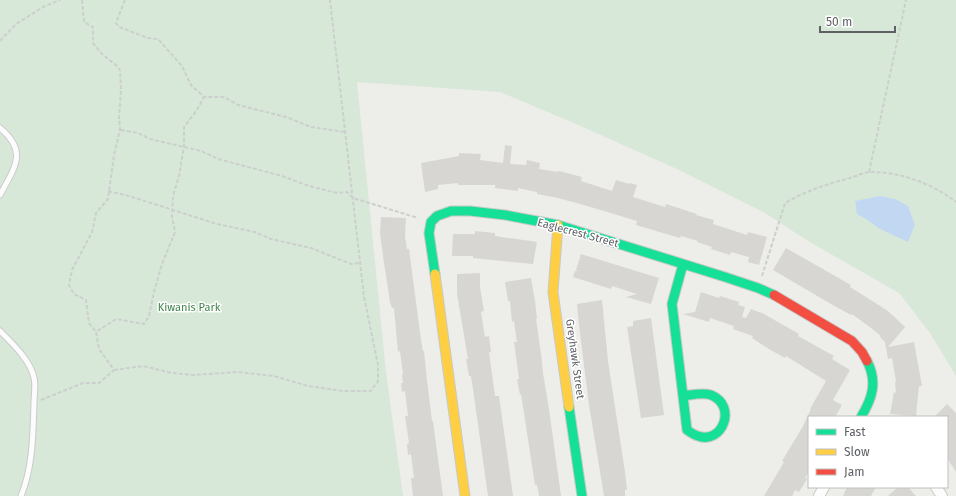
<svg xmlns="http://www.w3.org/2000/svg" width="956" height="496" viewBox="0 0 956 496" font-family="'Fira Sans',sans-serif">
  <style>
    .green { fill: #d8e8d8 }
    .water { fill: #c2d8f2 }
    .building { fill: #d7d6d3 }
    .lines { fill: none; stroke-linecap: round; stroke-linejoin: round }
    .lane-casing { stroke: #cacbca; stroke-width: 7 }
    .street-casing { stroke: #cacbca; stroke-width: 12 }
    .fast-casing { stroke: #c8c9c9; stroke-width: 11 }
    .slow-casing { stroke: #c8c9c9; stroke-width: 11 }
    .jam-casing { stroke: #c8c9c9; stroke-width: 11 }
    .path { stroke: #cbcfcd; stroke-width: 2; stroke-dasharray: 4 2; stroke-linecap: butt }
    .lane { stroke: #fcfcfc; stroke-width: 5 }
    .street { stroke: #fcfcfc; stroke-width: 10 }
    .fast { stroke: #16e098; stroke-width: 9 }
    .slow { stroke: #ffcf43; stroke-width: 9 }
    .jam { stroke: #f24e42; stroke-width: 9 }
    .labels { text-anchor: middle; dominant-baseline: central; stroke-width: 3; stroke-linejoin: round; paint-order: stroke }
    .street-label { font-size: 11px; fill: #5e6065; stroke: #fff }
    .park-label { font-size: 11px; fill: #3f834b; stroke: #fff }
  </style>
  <rect width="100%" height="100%" fill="#edede9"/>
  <path class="green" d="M 0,0 L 956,0 L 956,376 L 930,333 L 899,293 L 808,241 L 765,213 L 677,169 L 576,124 L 500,92 L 357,82 L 386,372 L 403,496 L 0,496 Z"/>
  <path class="water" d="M 880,196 L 895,199 L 908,206 L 915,225 L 908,242 L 880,229 L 866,219 L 857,214 L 855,201 Z"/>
  <path class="building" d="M 505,145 L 512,146 L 510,164 L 526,165 L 527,160 L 540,163 L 539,169 L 558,172 L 559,171 L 582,177 L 581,181 L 612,191 L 616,180 L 629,184 L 630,183 L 637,185 L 633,197 L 665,207 L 666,204 L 697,214 L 696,215 L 714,220 L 713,224 L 747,235 L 748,232 L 767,237 L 759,265 L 748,262 L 749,257 L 731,252 L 730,255 L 711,249 L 712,247 L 697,242 L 698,241 L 681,236 L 680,238 L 663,233 L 636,225 L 637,221 L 584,205 L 558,198 L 537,194 L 537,192 L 518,188 L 518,191 L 495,188 L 495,185 L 458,185 L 458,183 L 438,185 L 438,189 L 425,192 L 421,163 L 459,156 L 459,153 L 481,154 L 480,160 L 503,163 Z
    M 381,217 L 406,218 L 405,236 L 407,249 L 409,249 L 421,340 L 423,351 L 424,351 L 427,380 L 432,421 L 433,421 L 443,496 L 413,496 L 411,478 L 414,478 L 411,454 L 408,455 L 407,444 L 409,443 L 405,416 L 408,416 L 405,391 L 402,392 L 401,383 L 403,383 L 402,375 L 403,374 L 400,351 L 398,352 L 394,308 L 392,308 L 390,302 L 384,263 L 380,233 Z
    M 475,231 L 495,233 L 495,236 L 537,242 L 533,264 L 473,258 L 473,256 L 452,256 L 453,234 L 475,234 Z
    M 786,248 L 851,285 L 850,287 L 888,311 L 905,327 L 888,347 L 914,342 L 922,386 L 919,386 L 916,416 L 890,414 L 894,392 L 896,393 L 895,383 L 896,382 L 892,358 L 888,359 L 885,342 L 880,337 L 881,336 L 871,328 L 852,314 L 851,315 L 831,304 L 773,270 Z
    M 581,254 L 659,278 L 651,304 L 626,297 L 637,294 L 612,286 L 611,289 L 573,277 L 575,271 L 579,271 L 576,270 Z
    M 480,273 L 480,287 L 484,311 L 481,312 L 485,337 L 489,336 L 491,352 L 489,352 L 495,396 L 499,396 L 513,496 L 488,496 L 474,396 L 471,376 L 469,376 L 466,359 L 468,359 L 457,294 L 457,274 Z
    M 531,278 L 535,301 L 537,319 L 536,319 L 541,354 L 543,373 L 549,409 L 561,496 L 539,496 L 537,485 L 535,485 L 521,394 L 520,395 L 517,379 L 519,379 L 514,342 L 517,342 L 514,321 L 512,322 L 510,301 L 508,301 L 505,282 Z
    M 701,292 L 719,298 L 720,296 L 739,302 L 738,305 L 745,307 L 742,317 L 746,318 L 751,309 L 764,314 L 799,334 L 798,336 L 834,356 L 832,359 L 850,370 L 833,400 L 842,405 L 835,417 L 809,417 L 809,471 L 805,478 L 807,479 L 799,492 L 795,490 L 792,496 L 764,496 L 784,462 L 782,461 L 802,428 L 811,409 L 810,409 L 826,381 L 786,356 L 785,358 L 769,349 L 752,338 L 753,336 L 733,329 L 734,326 L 710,318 L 709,322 L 683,314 L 695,312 Z
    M 602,300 L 608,361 L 625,472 L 627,490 L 625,490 L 625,496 L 604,496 L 589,405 L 579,325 L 577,304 Z
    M 651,318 L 664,415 L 641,418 L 627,327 L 633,326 L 633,321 Z
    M 947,404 L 956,413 L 956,472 L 947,458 L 947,417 L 934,417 Z
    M 847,487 L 876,487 L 871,496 L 843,496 Z
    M 898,487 L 908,487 L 916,496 L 888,496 Z"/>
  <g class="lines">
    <defs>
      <path id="lane" d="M 0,128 C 29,152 14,168 0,195
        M 0,331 C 12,343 31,361 34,378 C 36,385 34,395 34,402 C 33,433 33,467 21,496"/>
      <path id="street" d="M 936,487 L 942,496
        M 819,496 L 824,487"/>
      <path id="fast" d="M 683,264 L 672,304 L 687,430 C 690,432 694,435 698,436 C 722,445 738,406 711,395 C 702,392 692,395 683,396
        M 435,274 L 429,233 L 431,222 L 437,216 L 451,211 L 470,211 L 505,215 L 558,225 L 725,277 L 758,288 L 774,295
        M 569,407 L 582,496
        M 861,417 C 872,399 878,382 867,361"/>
      <path id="slow" d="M 558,225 L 553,292 L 569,407
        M 435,274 L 465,496"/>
      <path id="jam" d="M 774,295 L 852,341 L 862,352 L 867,361"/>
    </defs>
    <use href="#lane" class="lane-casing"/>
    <use href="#street" class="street-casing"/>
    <use href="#fast" class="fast-casing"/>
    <use href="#slow" class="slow-casing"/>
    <use href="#jam" class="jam-casing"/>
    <path class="path" d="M 82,0 L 84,22 L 93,27 L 93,43 L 102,54 L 117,66 L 120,70 L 121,90 L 119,117 L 120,130 L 114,155 L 108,199 L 96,213 L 92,232 L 72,270 L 69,285 L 74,294 L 86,300 L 89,323 L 96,332
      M 125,0 L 116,23 L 119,27 L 148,38 L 158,39 L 182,66 L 191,85 L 204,97 L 224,97 L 238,105 L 286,117 L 311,127 L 345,132
      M 0,41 L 16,24 L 43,7 L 60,0
      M 121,130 L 138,133 L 150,139 L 201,151 L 218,159 L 282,176 L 309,186 L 337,193 L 347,192 L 353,198 L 418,218
      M 869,172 L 906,0
      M 108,191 L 129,196 L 217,224 L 255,232 L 271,239 L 311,248 L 351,264 L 360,263
      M 762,276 L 785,203 C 806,191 827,184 850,178 C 857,176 864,172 871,172 C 901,172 933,184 956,202
      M 114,370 L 143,366 L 172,373 L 193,375 L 238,372 L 274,376 L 308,386 L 343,391 L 371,391 L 378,381 L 378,365 L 364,297 L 330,0
      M 41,400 L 83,383 L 99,383 L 114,370 L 99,349 L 96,332 L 116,319 L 144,324 L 149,316 L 154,292 L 162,264 L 175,232 L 172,216 L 173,196 L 179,176 L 184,146 L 184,127 L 197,110 L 204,97"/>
    <use href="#lane" class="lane"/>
    <use href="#street" class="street"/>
    <use href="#fast" class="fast"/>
    <use href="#slow" class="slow"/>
    <use href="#jam" class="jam"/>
  </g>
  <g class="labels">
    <g class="street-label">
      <text transform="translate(578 233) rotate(15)">Eaglecrest Street</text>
      <text transform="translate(575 359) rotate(82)">Greyhawk Street</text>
    </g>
    <g class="park-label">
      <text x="189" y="307">Kiwanis Park</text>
    </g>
  </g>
  <rect x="808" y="416" width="140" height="72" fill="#ffffff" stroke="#bfbfc1"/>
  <rect x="816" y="429" width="20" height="6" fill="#16e098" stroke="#bfbfc1"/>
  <text x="844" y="436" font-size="12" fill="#5e6065">Fast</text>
  <rect x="816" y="449" width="20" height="6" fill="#ffcf43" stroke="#bfbfc1"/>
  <text x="844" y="456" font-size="12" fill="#5e6065">Slow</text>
  <rect x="816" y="469" width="20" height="6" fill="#f24e42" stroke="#bfbfc1"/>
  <text x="844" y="476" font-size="12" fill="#5e6065">Jam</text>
  <path d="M820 26v6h75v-6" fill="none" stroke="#5e6065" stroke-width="2"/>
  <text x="826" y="26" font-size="12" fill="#5e6065" stroke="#ffffff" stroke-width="3" paint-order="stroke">50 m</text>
</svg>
